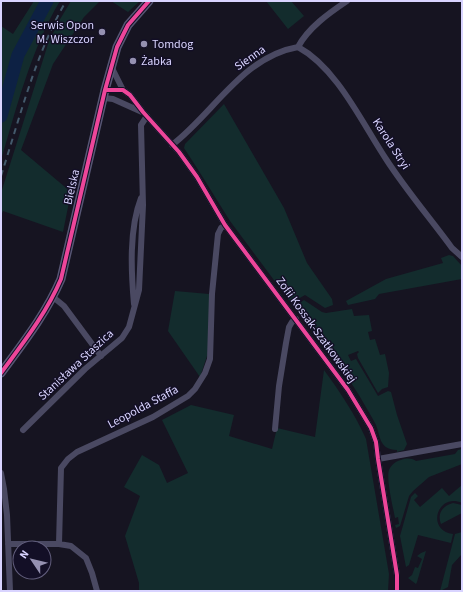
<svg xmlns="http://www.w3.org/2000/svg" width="463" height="592" viewBox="0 0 463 592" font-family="'Source Sans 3',sans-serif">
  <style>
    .green { fill: #132c2d }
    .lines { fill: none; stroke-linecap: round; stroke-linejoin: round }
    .river { stroke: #0d2144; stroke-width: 13 }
    .street { stroke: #4a4962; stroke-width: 6 }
    .secondary { stroke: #575674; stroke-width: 9 }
    .rail { stroke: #43596b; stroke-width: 2; stroke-dasharray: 6 5; stroke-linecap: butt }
    .cycleway-casing { stroke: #130f26; stroke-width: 6 }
    .cycleway { stroke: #ed469a; stroke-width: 4 }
    .poi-dot { fill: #9591b1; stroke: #130f26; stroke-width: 1.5 }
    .labels { text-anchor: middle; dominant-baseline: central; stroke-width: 3; stroke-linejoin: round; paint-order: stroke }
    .poi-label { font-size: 12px; fill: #d9d4ff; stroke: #130f26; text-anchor: start }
    .street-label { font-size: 12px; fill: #d9d4ff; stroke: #130f26 }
  </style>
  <rect width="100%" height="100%" fill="#161421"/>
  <path class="green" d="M 34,1 L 60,1 C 31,49 17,107 1,160 L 1,26 L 13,34 Z
    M 71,1 L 100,1 L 84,17 L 53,64 L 21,150 L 71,192 L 63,232 L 3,211 L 1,216 L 1,193 L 48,44 L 59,21 Z
    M 111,1 L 140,1 L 128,12 Z
    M 266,1 L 291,1 L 304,16 L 288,29 Z
    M 224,104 L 284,208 L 307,263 L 332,299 L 333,305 L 325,308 L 305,295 L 291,303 L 230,221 L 197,168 L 184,148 L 185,144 Z
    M 449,255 L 453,256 L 462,266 L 462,279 L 379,294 L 375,299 L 348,305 L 346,301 L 386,279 L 443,263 L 441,258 Z
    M 175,291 L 209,294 L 209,350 L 200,377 L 168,331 Z
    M 304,300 L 322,312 L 326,313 L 352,309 L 354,316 L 369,315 L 372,331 L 368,332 L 370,340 L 375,339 L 380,355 L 385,354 L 389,373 L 388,387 L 382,389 L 378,393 L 358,358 L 357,354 L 359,352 L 358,351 L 348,355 L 351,361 L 356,359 L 378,396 L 388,391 L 391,392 L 397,415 L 407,444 L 404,450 L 397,452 L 397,450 C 379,449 381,438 376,425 C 373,419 370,414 367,409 C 347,372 318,340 294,307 Z
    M 324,370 C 340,392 355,414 366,439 L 389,574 L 388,591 L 139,591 L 139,583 L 125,536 L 140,496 L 124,487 L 142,455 L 159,465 L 167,483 L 188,473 L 162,420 L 191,405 L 234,415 L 229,436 L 272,449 L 277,428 L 315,437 Z
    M 462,449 L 462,464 L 429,477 L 413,491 L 409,496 L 400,526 L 396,528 L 395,525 L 399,524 L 398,517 L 395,518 C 393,507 386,479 389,470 C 391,465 396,461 401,460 C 407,458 411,458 416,461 L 455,454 L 458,450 Z
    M 462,485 L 462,503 C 438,492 425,530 453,534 L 451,543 L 418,535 L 409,565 L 406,567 L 400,536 L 411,497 L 415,493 L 418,496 L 414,500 L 420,507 L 442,488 L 449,496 Z
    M 453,503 L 462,505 L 462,513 L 441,524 C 437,514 442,506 453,503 Z
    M 462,532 L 462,554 L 452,565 L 448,587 L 440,591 L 455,534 Z
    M 426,551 L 417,582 L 416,584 L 408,578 L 412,575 L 415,567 L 418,568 L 422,559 L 417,556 L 421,553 Z"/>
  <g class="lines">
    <path class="river" d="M 1,116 L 18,55 L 47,1"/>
    <path class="street" d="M 298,47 C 337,68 362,123 386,159 C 406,190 430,218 452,248 L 462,257
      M 298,47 C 308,28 329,13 347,1
      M 111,66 L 123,90
      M 105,90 L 123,90 L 130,95 L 143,112 L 179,152 L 197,177 L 225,225 L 348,390 L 371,428 L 376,442 L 378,459 L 397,575 L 397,591
      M 104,98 L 113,99 L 142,112
      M 172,145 C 214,113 242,57 298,47
      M 53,297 L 64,306 L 101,356
      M 134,304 C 131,271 129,229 141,198
      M 275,429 L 279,386 L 286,343 L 289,327 L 292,322 L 296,319
      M 23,430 L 85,369 L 122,338 L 129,327 L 139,290 L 143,205 L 141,125 L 147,116
      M 378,459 L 462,444
      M 1,473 L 4,489 L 7,515 L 10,591
      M 8,544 L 59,544 L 71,546 L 86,558 L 92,573 L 97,591
      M 59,544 L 61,468 L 68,459 L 77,452 L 153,417 L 188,396 L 195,389 L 205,373 L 210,359 L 212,294 L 218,234 L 221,228 L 225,225"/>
    <path class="secondary" d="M 1,373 C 23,343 46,314 61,279 L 105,90 L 117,47 L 128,25 L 149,1"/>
    <path class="rail" d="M 1,176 C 20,117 35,55 66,1"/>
    <defs>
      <path id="cycleway" d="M 105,90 L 123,90 L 130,95 L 143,112 L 179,152 L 197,177 L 225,225 L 348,390 L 371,428 L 376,442 L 378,459 L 397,575 L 397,591
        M 1,373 C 23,343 46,314 61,279 L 105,90 L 117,47 L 128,25 L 149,1"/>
    </defs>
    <use href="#cycleway" class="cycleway-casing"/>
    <use href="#cycleway" class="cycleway"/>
  </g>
  <g class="poi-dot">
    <circle cx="102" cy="32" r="4"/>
    <circle cx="144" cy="44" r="4"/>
    <circle cx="133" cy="61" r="4"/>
  </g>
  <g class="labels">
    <g class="poi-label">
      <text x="94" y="25" text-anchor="end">Serwis Opon<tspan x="94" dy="14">M. Wiszczor</tspan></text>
      <text x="152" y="44">Tomdog</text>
      <text x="141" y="61">Żabka</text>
    </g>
    <g class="street-label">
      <text transform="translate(250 58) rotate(-35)">Sienna</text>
      <text transform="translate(391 144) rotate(57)">Karola Stryi</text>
      <text transform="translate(72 187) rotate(-77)">Bielska</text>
      <text transform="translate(316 330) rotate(54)">Zofii Kossak-Szatkowskiej</text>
      <text transform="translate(76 365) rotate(-43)">Stanisława Staszica</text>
      <text transform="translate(143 407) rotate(-28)">Leopolda Staffa</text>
    </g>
  </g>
  <rect width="463" height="592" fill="none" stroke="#d9d4ff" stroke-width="4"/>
  <g transform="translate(32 560) rotate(305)"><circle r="19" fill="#130f26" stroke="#625e7d"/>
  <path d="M0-3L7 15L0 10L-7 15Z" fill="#9591b1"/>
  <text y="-6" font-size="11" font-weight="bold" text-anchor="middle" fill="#d9d4ff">N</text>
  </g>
</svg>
